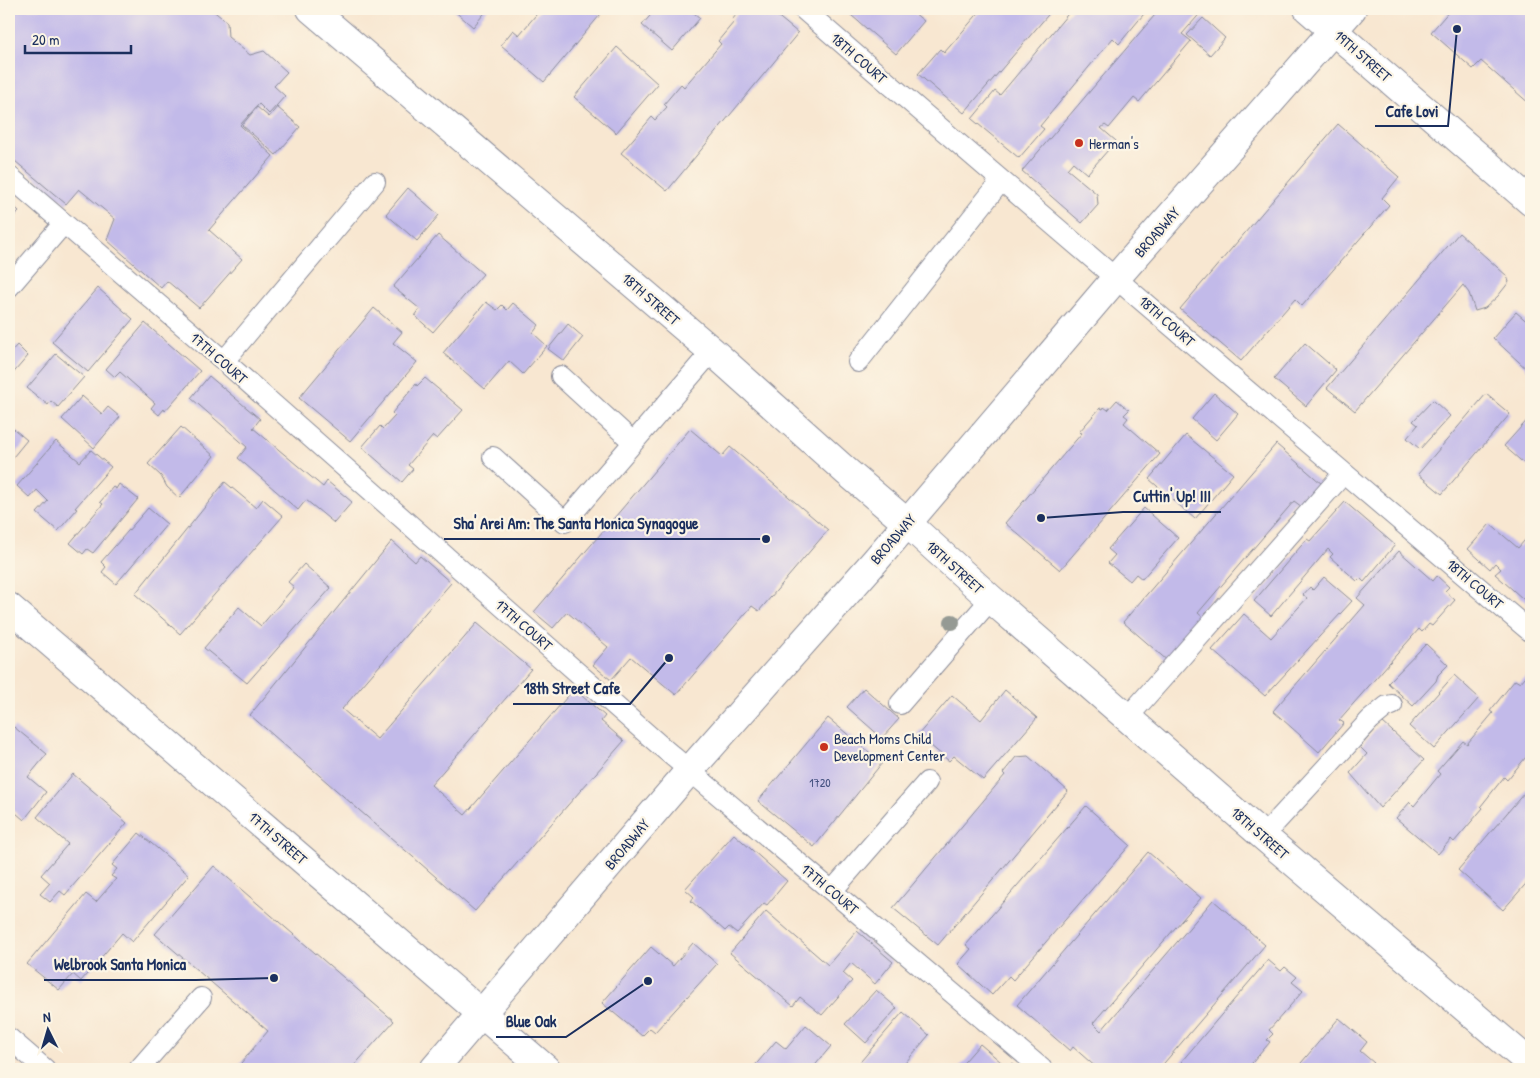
<svg xmlns="http://www.w3.org/2000/svg" width="1540" height="1078" viewBox="0 0 1540 1078" font-family="'Patrick Hand',sans-serif">
  <style>
    .building { fill: #c2bae9 }
    .lines { fill: none; stroke-linecap: round; stroke-linejoin: round }
    .lane-casing { stroke: #8a8b98; stroke-width: 22 }
    .street-casing { stroke: #8a8b98; stroke-width: 30 }
    .secondary-casing { stroke: #8a8b98; stroke-width: 30 }
    .lane { stroke: #fff; stroke-width: 20 }
    .street { stroke: #fff; stroke-width: 28 }
    .secondary { stroke: #fff; stroke-width: 28 }
    .tree { fill: #959a94 }
    .poi-dot { fill: #c8321e; stroke: #fcf5e5; stroke-width: 2 }
    .labels { text-anchor: middle; dominant-baseline: central; stroke-width: 4.5; stroke-linejoin: round; paint-order: stroke }
    .number-label { font-size: 12px; fill: #455281 }
    .street-label { font-size: 15px; fill: #1b2f5e; stroke: #fcf5e5 }
    .poi-label { font-size: 15px; fill: #1b2f5e; stroke: #fcf5e5; text-anchor: start }
    .leader { fill: none; stroke: #1b2f5e; stroke-width: 2 }
    .callout-dot { fill: #1b2f5e; stroke: #fcf5e5; stroke-width: 2 }
    .callout-label { font-size: 16px; text-anchor: middle; font-weight: bold; fill: #1b2f5e; stroke: #fcf5e5; stroke-width: 4.5; stroke-linejoin: round; paint-order: stroke }
  </style>
  <rect width="100%" height="100%" fill="#fcf5e5"/>
  <filter id="ink" filterUnits="userSpaceOnUse"><feTurbulence type="fractalNoise" baseFrequency=".02" numOctaves="2"/><feDisplacementMap in="SourceGraphic" scale="10" xChannelSelector="R" yChannelSelector="G"/><feConvolveMatrix kernelMatrix="1 2 1 2 8 2 1 2 1" color-interpolation-filters="sRGB"/></filter>
  <filter id="wash" filterUnits="userSpaceOnUse"><feTurbulence type="fractalNoise" baseFrequency=".0096" numOctaves="4" result="noise"/><feDisplacementMap in="SourceGraphic" scale="20" xChannelSelector="R" yChannelSelector="G"/><feGaussianBlur stdDeviation="1.12" result="paint"/><feColorMatrix in="noise" values="0 0 0 0 0 0 0 0 0 0 0 0 0 0 0 0 0 1.4 0 .05"/><feComposite in="paint" operator="in"/></filter>
  <g filter="url(#wash)">
    <rect width="100%" height="100%" fill="#f8e7d1"/>
    <g id="blocks">
      <path class="building" d="M 9,9 L 211,9 L 227,22 L 228,37 L 250,55 L 264,51 L 287,72 L 274,86 L 285,96 L 269,114 L 259,104 L 240,125 L 273,156 L 209,230 L 242,259 L 199,308 L 167,281 L 161,288 L 107,240 L 115,219 L 79,189 L 66,204 L 9,156 Z
        M 452,9 L 488,9 L 473,27 Z
        M 541,9 L 605,9 L 544,82 L 501,45 L 513,30 L 519,35 Z
        M 656,9 L 689,9 L 700,18 L 672,51 L 642,25 Z
        M 741,9 L 769,9 L 798,33 L 667,191 L 621,153 L 652,117 L 655,120 L 667,107 L 664,104 L 681,84 L 684,87 L 721,44 L 718,41 L 734,22 L 732,20 Z
        M 844,9 L 918,9 L 914,13 L 924,21 L 896,54 Z
        M 982,9 L 1053,9 L 964,113 L 918,74 L 940,49 L 944,53 Z
        M 1072,9 L 1148,9 L 1119,44 L 1113,38 L 1040,126 L 1044,129 L 1019,158 L 972,119 L 995,91 L 1000,95 Z
        M 1160,9 L 1204,9 L 1182,34 L 1191,41 L 1139,102 L 1134,98 L 1109,128 L 1105,125 L 1101,128 L 1116,141 L 1087,174 L 1073,162 L 1067,169 L 1097,194 L 1098,205 L 1082,223 L 1022,171 Z
        M 1451,9 L 1531,9 L 1531,105 L 1481,61 L 1473,69 L 1431,32 Z
        M 1203,18 L 1225,38 L 1210,55 L 1187,35 Z
        M 617,47 L 658,84 L 616,133 L 574,97 Z
        M 257,107 L 269,117 L 277,107 L 300,127 L 276,155 L 242,125 Z
        M 1338,124 L 1399,177 L 1382,198 L 1389,205 L 1302,306 L 1295,299 L 1241,361 L 1180,309 Z
        M 408,188 L 439,215 L 417,241 L 386,214 Z
        M 9,202 L 19,211 L 9,222 Z
        M 1459,233 L 1507,276 L 1509,282 L 1498,296 L 1485,308 L 1475,311 L 1469,293 L 1463,285 L 1355,411 L 1327,388 Z
        M 438,235 L 483,274 L 433,332 L 415,316 L 420,309 L 393,287 Z
        M 98,288 L 133,319 L 88,372 L 52,342 Z
        M 486,302 L 497,310 L 502,305 L 507,310 L 513,303 L 539,325 L 533,333 L 547,346 L 523,374 L 509,361 L 485,389 L 443,353 Z
        M 374,308 L 402,332 L 393,343 L 417,362 L 350,441 L 299,398 Z
        M 1516,312 L 1531,325 L 1531,373 L 1493,338 Z
        M 145,323 L 200,371 L 165,411 L 164,409 L 159,415 L 151,408 L 155,403 L 120,372 L 115,377 L 106,369 Z
        M 568,324 L 583,337 L 564,361 L 548,349 Z
        M 1305,343 L 1336,370 L 1306,406 L 1274,379 Z
        M 17,345 L 28,356 L 9,378 L 9,354 Z
        M 56,354 L 84,377 L 58,407 L 51,401 L 48,405 L 27,388 Z
        M 209,376 L 260,419 L 253,428 L 259,433 L 323,487 L 327,481 L 352,502 L 334,523 L 306,500 L 298,510 L 238,458 L 247,447 L 191,398 Z
        M 425,378 L 463,410 L 437,439 L 433,436 L 408,465 L 413,469 L 402,482 L 362,447 L 380,426 L 383,429 L 395,416 L 392,413 L 416,384 L 417,386 Z
        M 1214,393 L 1238,414 L 1216,440 L 1192,419 Z
        M 1486,394 L 1510,414 L 1442,494 L 1418,474 Z
        M 82,396 L 102,414 L 108,407 L 120,417 L 94,448 L 62,419 Z
        M 1117,400 L 1129,410 L 1124,415 L 1128,418 L 1124,423 L 1160,454 L 1060,570 L 1005,523 L 1082,433 L 1079,432 L 1100,408 L 1103,409 L 1104,407 L 1108,410 Z
        M 1433,400 L 1450,416 L 1420,449 L 1407,438 L 1418,425 L 1413,421 Z
        M 1531,416 L 1531,460 L 1527,466 L 1504,446 Z
        M 9,425 L 27,440 L 9,462 Z
        M 181,427 L 214,456 L 179,498 L 167,487 L 161,476 L 148,464 Z
        M 690,429 L 722,456 L 730,447 L 828,530 L 759,611 L 752,606 L 676,695 L 631,657 L 611,680 L 593,665 L 608,647 L 567,612 L 553,628 L 534,612 Z
        M 1186,435 L 1233,474 L 1195,519 L 1149,479 Z
        M 56,441 L 80,462 L 91,450 L 111,467 L 75,508 L 77,509 L 58,531 L 37,513 L 48,501 L 37,490 L 30,498 L 17,486 Z
        M 1276,444 L 1322,484 L 1302,507 L 1294,501 L 1198,613 L 1205,619 L 1169,662 L 1123,622 Z
        M 225,482 L 256,508 L 263,499 L 283,516 L 180,634 L 135,594 Z
        M 119,484 L 138,499 L 93,553 L 87,549 L 83,554 L 70,543 L 103,504 L 100,502 L 113,487 L 116,489 Z
        M 1345,502 L 1395,545 L 1364,582 L 1360,578 L 1357,581 L 1330,557 L 1333,554 L 1328,549 L 1271,616 L 1254,601 L 1307,539 L 1310,541 Z
        M 148,508 L 167,524 L 116,584 L 102,572 L 106,567 L 101,562 Z
        M 1144,508 L 1178,538 L 1142,579 L 1136,574 L 1130,581 L 1108,563 L 1115,555 L 1108,549 Z
        M 1490,524 L 1518,548 L 1531,533 L 1531,606 L 1495,574 L 1501,569 L 1495,563 L 1490,569 L 1468,549 Z
        M 392,541 L 415,562 L 420,556 L 451,583 L 342,709 L 377,739 L 477,623 L 531,669 L 431,785 L 465,815 L 574,689 L 605,716 L 601,721 L 624,741 L 475,911 L 250,715 Z
        M 1399,551 L 1433,581 L 1437,576 L 1449,587 L 1445,591 L 1455,600 L 1432,626 L 1429,624 L 1422,632 L 1419,629 L 1339,720 L 1344,723 L 1319,752 L 1273,711 L 1365,605 L 1357,598 Z
        M 304,564 L 331,588 L 247,683 L 204,648 L 239,607 L 261,626 L 294,587 L 288,582 Z
        M 1324,577 L 1352,601 L 1265,696 L 1212,650 L 1244,614 L 1271,638 L 1307,598 L 1303,595 L 1310,587 L 1313,590 Z
        M 1426,644 L 1448,665 L 1438,675 L 1436,681 L 1413,706 L 1388,683 Z
        M 1531,670 L 1531,751 L 1507,780 L 1504,777 L 1481,806 L 1483,808 L 1454,842 L 1451,839 L 1438,854 L 1396,818 L 1410,802 L 1414,806 L 1440,774 L 1437,771 L 1463,741 L 1467,744 L 1493,713 L 1490,711 L 1515,680 L 1520,683 Z
        M 1454,675 L 1479,698 L 1434,749 L 1409,726 Z
        M 864,688 L 899,719 L 882,738 L 847,707 Z
        M 1005,690 L 1037,718 L 983,780 L 954,756 L 949,761 L 918,735 L 952,695 L 981,720 Z
        M 828,718 L 882,763 L 814,847 L 758,801 Z
        M 1382,722 L 1424,760 L 1380,808 L 1350,773 L 1367,754 L 1360,747 Z
        M 14,727 L 47,754 L 28,777 L 46,792 L 24,820 L 9,807 L 9,733 Z
        M 1028,756 L 1068,791 L 938,945 L 893,908 L 1005,775 L 1003,773 L 1016,757 Z
        M 73,774 L 112,807 L 111,809 L 127,823 L 65,895 L 60,891 L 50,902 L 40,894 L 50,883 L 41,875 L 68,844 L 37,817 Z
        M 1531,785 L 1531,878 L 1503,910 L 1458,870 Z
        M 1086,806 L 1130,845 L 1013,980 L 1009,976 L 992,995 L 958,964 L 971,949 L 966,945 Z
        M 139,833 L 189,875 L 132,942 L 122,933 L 81,981 L 73,974 L 59,990 L 27,964 L 86,894 L 96,902 L 116,879 L 111,876 L 117,869 L 112,865 Z
        M 734,834 L 787,881 L 767,905 L 764,903 L 737,933 L 729,927 L 725,931 L 691,901 L 694,897 L 685,889 Z
        M 1148,852 L 1201,898 L 1093,1023 L 1101,1031 L 1213,900 L 1265,945 L 1159,1069 L 1098,1069 L 1073,1047 L 1070,1051 L 1017,1005 Z
        M 214,866 L 394,1021 L 351,1069 L 236,1069 L 268,1031 L 155,934 Z
        M 766,911 L 828,965 L 857,931 L 893,962 L 875,984 L 851,963 L 843,973 L 852,981 L 822,1015 L 800,997 L 793,1006 L 730,953 Z
        M 693,943 L 717,964 L 655,1032 L 650,1028 L 642,1036 L 602,1003 L 651,947 L 673,966 Z
        M 1268,960 L 1281,971 L 1285,967 L 1297,977 L 1292,982 L 1303,991 L 1269,1030 L 1273,1034 L 1267,1040 L 1270,1042 L 1247,1069 L 1244,1067 L 1242,1069 L 1190,1069 L 1181,1062 Z
        M 876,990 L 897,1008 L 866,1043 L 845,1024 Z
        M 903,1012 L 929,1035 L 900,1069 L 856,1069 L 855,1068 Z
        M 1339,1018 L 1367,1042 L 1360,1051 L 1374,1063 L 1369,1069 L 1296,1069 Z
        M 806,1025 L 831,1046 L 812,1069 L 752,1069 L 776,1041 L 786,1049 Z
        M 980,1044 L 1008,1068 L 1012,1063 L 1019,1069 L 958,1069 Z"/>
    </g>
  </g>
  <g filter="url(#ink)">
    <use href="#blocks" fill-opacity="0" stroke="#8a8b98" stroke-width="1"/>
    <g class="lines">
      <defs>
        <path id="lane" d="M 803,9 C 1044,219 1288,425 1531,632
          M 9,176 L 224,361 L 663,748 L 1042,1069
          M 9,287 L 64,223
          M 224,361 L 375,182
          M 858,362 L 1001,181
          M 561,376 L 633,442
          M 493,457 L 565,522 L 712,351
          M 900,704 L 991,599
          M 1128,717 L 1344,473
          M 1263,836 L 1370,720 L 1387,706 L 1392,705
          M 832,891 L 927,782
          M 9,1038 L 45,1069
          M 139,1069 L 201,998"/>
        <path id="street" d="M 311,9 L 712,351 L 847,472 L 907,523 L 991,599 L 1263,836 L 1531,1064
          M 1308,9 L 1531,202"/>
        <path id="secondary" d="M 9,607 L 546,1069
          M 434,1069 L 689,771 L 875,561 L 1116,278 L 1352,9"/>
      </defs>
      <use href="#lane" class="lane-casing"/>
      <use href="#street" class="street-casing"/>
      <use href="#secondary" class="secondary-casing"/>
      <use href="#lane" class="lane"/>
      <use href="#street" class="street"/>
      <use href="#secondary" class="secondary"/>
    </g>
    <circle class="tree" cx="952" cy="622" r="8"/>
  </g>
  <g class="poi-dot">
    <circle cx="1079" cy="143" r="5"/>
    <circle cx="824" cy="747" r="5"/>
  </g>
  <g class="labels">
    <g class="number-label">
      <text x="820" y="782">1720</text>
    </g>
    <g class="street-label">
      <text transform="translate(1363 56) rotate(41)">19TH STREET</text>
      <text transform="translate(859 58) rotate(41)">18TH COURT</text>
      <text transform="translate(1157 232) rotate(-49)">BROADWAY</text>
      <text transform="translate(651 299) rotate(41)">18TH STREET</text>
      <text transform="translate(1167 321) rotate(41)">18TH COURT</text>
      <text transform="translate(219 358) rotate(41)">17TH COURT</text>
      <text transform="translate(893 539) rotate(-49)">BROADWAY</text>
      <text transform="translate(955 567) rotate(42)">18TH STREET</text>
      <text transform="translate(1475 584) rotate(40)">18TH COURT</text>
      <text transform="translate(524 625) rotate(41)">17TH COURT</text>
      <text transform="translate(1260 833) rotate(41)">18TH STREET</text>
      <text transform="translate(278 838) rotate(41)">17TH STREET</text>
      <text transform="translate(627 844) rotate(-50)">BROADWAY</text>
      <text transform="translate(830 889) rotate(40)">17TH COURT</text>
    </g>
    <g class="poi-label">
      <text x="1089" y="143">Herman's</text>
      <text x="834" y="738">Beach Moms Child<tspan x="834" dy="17">Development Center</tspan></text>
    </g>
  </g>
  <path class="leader" d="M1457 29L1448 126H1375M1041 518L1123 512H1221M766 539L709 539H444M669 658L630 704H513M274 978L196 980H44M648 981L566 1037H496"/>
  <g class="callout-dot">
    <circle cx="1457" cy="29" r="5"/>
    <circle cx="1041" cy="518" r="5"/>
    <circle cx="766" cy="539" r="5"/>
    <circle cx="669" cy="658" r="5"/>
    <circle cx="274" cy="978" r="5"/>
    <circle cx="648" cy="981" r="5"/>
  </g>
  <g class="callout-label">
    <text x="1412" y="117">Cafe Lovi</text>
    <text x="1172" y="502">Cuttin' Up! III</text>
    <text x="576" y="529">Sha' Arei Am: The Santa Monica Synagogue</text>
    <text x="572" y="694">18th Street Cafe</text>
    <text x="120" y="970">Welbrook Santa Monica</text>
    <text x="531" y="1027">Blue Oak</text>
  </g>
  <rect width="1540" height="1078" fill="none" stroke="#fcf5e5" stroke-width="30"/>
  <g transform="translate(48 1030) rotate(355)" stroke="#fcf5e5" stroke-width="4" paint-order="stroke">
  <path d="M0-4L9 19L0 12L-9 19Z" fill="#1b2f5e"/>
  <text y="-8" font-size="14" font-weight="bold" text-anchor="middle" fill="#1b2f5e">N</text>
  </g>
  <path d="M25 45v8h106v-8" fill="none" stroke="#1b2f5e" stroke-width="2.5"/>
  <text x="32" y="45" font-size="15" fill="#1b2f5e" stroke="#fcf5e5" stroke-width="4" paint-order="stroke">20 m</text>
</svg>
